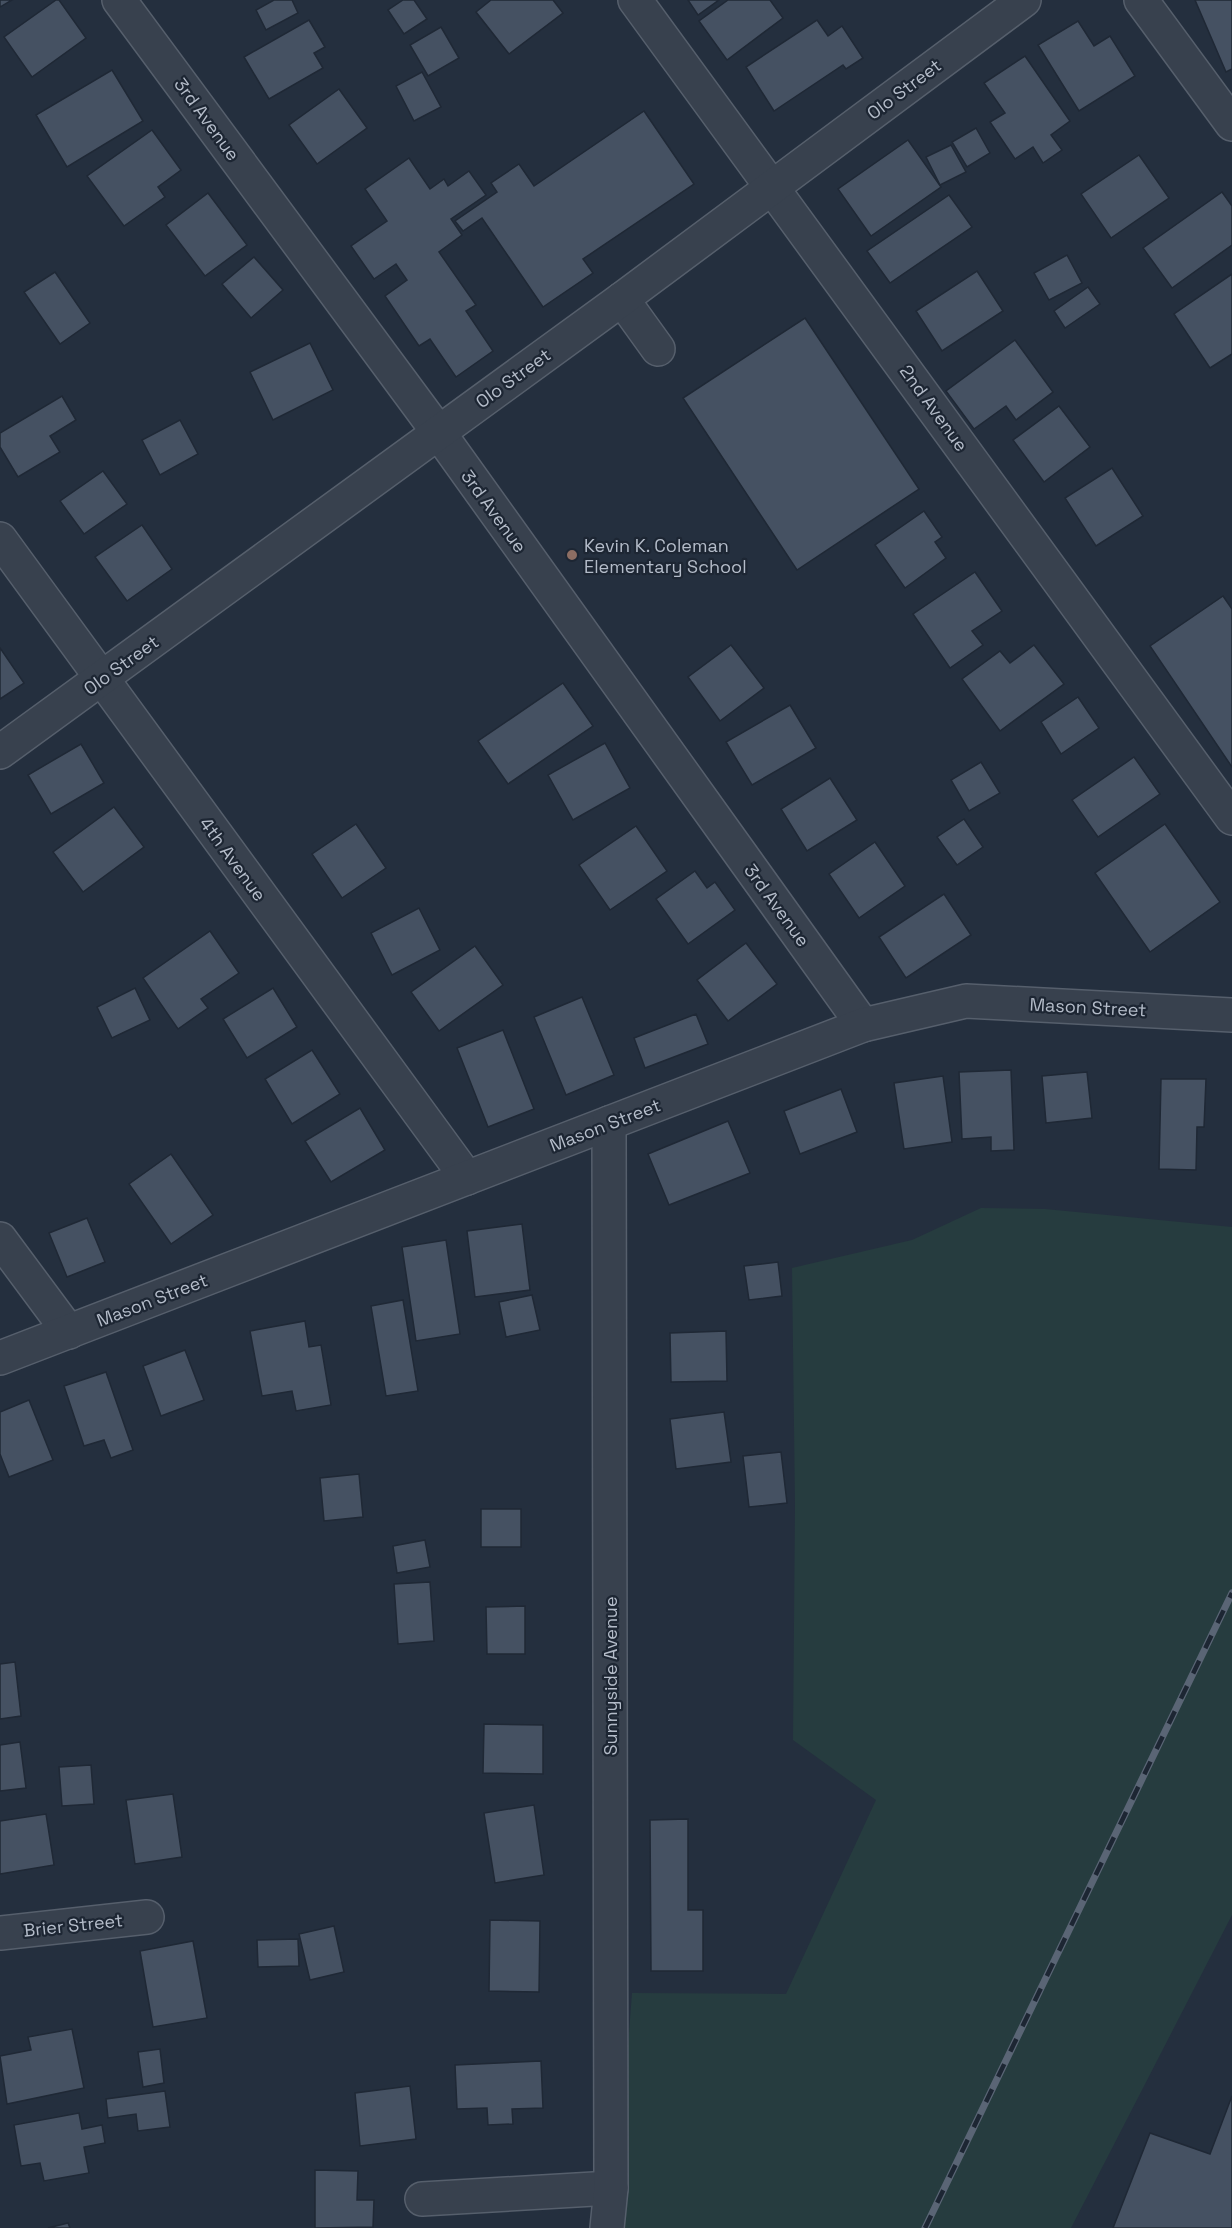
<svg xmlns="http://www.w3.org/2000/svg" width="1232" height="2228" font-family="'Space Grotesk',sans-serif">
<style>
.green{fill:#263c3f}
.building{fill:#455162;stroke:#1f2835;stroke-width:1.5}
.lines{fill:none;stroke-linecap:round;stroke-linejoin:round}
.minor-casing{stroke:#565f6c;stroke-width:36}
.minor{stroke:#38414e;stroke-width:33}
.rail-casing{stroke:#5a6575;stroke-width:7}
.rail{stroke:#1d2633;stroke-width:4.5;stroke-dasharray:14;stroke-linecap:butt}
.education-dot{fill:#8d6e63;stroke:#1d2633;stroke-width:2}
.labels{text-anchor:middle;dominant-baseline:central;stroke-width:4.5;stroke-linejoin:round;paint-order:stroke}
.street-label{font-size:18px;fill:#b4bcc9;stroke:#1d2633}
.poi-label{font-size:18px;fill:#b4bcc9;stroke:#1d2633;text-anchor:start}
</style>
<rect width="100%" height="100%" fill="#242f3e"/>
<!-- green -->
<path class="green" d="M981 1208 1045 1209 1232 1227V1915L1071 2228H614L632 1993 786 1994 876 1800 793 1740 795 1505 792 1268 912 1240Z"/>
<!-- building -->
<g class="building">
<path d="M0 0H12L0 7Z"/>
<path d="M56 0H59L86 38 32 77 4 37Z"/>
<path d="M274 0H292L298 13 266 30 256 10Z"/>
<path d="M403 0H414L427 19 404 34 388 10Z"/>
<path d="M491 0H553L563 13 509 54 476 12Z"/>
<path d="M688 0H719L698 15Z"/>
<path d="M728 0H770L783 18 727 60 699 21Z"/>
<path d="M1195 0H1232V69L1226 72Z"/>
<path d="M309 20 325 47 314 53 323 68 269 99 244 57Z"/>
<path d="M817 20 828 36 842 26 863 58 846 69 843 65 774 111 746 67Z"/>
<path d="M1078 21 1094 46 1110 36 1135 76 1079 111 1038 45Z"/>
<path d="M441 27 459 58 428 76 410 45Z"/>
<path d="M1025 56 1070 121 1051 135 1062 150 1043 163 1033 147 1015 159 990 122 1005 113 984 83Z"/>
<path d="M112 70 143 121 67 167 36 115Z"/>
<path d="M422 72 441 107 414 121 396 86Z"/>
<path d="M339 89 367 128 317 164 289 125Z"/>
<path d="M644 111 694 184 583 259 593 273 543 307 482 218 463 231 455 221 497 192 491 183 519 164 534 186Z"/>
<path d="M976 128 990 153 967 167 952 142Z"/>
<path d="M152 130 181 170 158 187 165 197 124 226 87 176Z"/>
<path d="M908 140 941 187 871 236 838 189Z"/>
<path d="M951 145 966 172 940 185 926 157Z"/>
<path d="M1139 155 1169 198 1111 238 1081 194Z"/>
<path d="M409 158 430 189 444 179 448 186 469 171 486 195 451 219 462 235 439 252 476 305 466 311 493 351 456 377 430 339 419 346 385 296 407 280 396 264 374 279 351 246 387 221 365 189Z"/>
<path d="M1222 192 1232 206V245L1172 288 1143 248Z"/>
<path d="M208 193 247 245 205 276 166 225Z"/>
<path d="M949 195 972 227 890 283 867 251Z"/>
<path d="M1067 255 1082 283 1049 300 1034 273Z"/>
<path d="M254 257 283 290 251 318 222 284Z"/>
<path d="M977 271 1003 311 942 351 916 311Z"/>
<path d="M55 272 90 323 60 344 24 292Z"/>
<path d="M1232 274V354L1210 368 1174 314Z"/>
<path d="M1088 287 1100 304 1065 328 1054 311Z"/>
<path d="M805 318 919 489 797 570 683 398Z"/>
<path d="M1015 340 1053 392 1016 420 1006 406 974 429 946 391Z"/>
<path d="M310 343 333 390 273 420 250 372Z"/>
<path d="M62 396 76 420 50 436 60 452 18 477 0 447V433Z"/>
<path d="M1059 406 1090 447 1044 482 1013 440Z"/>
<path d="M180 420 198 454 160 475 142 440Z"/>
<path d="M1112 468 1143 516 1096 546 1065 498Z"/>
<path d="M103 471 127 504 84 534 60 501Z"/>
<path d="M924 511 942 537 935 542 946 558 905 588 875 545Z"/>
<path d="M142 525 172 569 127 601 95 557Z"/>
<path d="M975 572 1002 611 972 631 983 645 950 668 913 614Z"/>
<path d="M1223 596 1232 609V767L1150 646Z"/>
<path d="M731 645 764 688 720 721 688 677Z"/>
<path d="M1034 645 1064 684 1000 731 962 679 1000 651 1010 663Z"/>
<path d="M0 648 24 683 0 699Z"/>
<path d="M563 683 593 726 508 784 478 741Z"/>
<path d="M1078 697 1099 728 1061 754 1041 722Z"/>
<path d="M790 705 816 748 752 785 726 742Z"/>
<path d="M605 743 630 788 573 820 548 775Z"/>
<path d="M81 744 104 783 51 814 28 775Z"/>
<path d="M1134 757 1160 794 1098 837 1072 800Z"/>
<path d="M981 762 1000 793 969 811 951 780Z"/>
<path d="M830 778 857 820 807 851 781 809Z"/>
<path d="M114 807 144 847 83 892 53 852Z"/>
<path d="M964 819 983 847 957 865 937 837Z"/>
<path d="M356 824 386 868 342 898 312 854Z"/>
<path d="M1165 824 1220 902 1150 952 1095 873Z"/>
<path d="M636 826 667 871 610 910 579 865Z"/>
<path d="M875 842 905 886 859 918 829 874Z"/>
<path d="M695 871 707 888 715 882 735 910 688 944 656 899Z"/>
<path d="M944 894 971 935 906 978 879 937Z"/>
<path d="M419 908 440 950 392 975 371 933Z"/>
<path d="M210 931 239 973 201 999 208 1008 178 1029 143 978Z"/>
<path d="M746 943 777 984 728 1021 697 980Z"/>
<path d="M475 946 503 985 439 1031 411 992Z"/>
<path d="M135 988 150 1020 112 1038 97 1007Z"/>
<path d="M273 988 297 1027 247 1058 223 1019Z"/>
<path d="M582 997 614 1075 566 1095 534 1017Z"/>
<path d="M696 1014 708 1044 645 1068 634 1038Z"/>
<path d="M503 1030 534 1109 488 1127 457 1048Z"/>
<path d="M312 1050 340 1094 292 1124 265 1079Z"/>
<path d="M1011 1070 1014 1150 991 1151V1137L962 1139 959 1072Z"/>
<path d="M1087 1072 1092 1118 1046 1123 1042 1076Z"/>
<path d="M943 1076 952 1142 904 1149 894 1083Z"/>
<path d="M1161 1079H1206L1204 1127H1197L1196 1170 1159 1169Z"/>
<path d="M841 1089 857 1132 800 1154 784 1111Z"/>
<path d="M360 1108 385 1150 331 1182 305 1141Z"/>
<path d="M728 1121 750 1173 669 1205 648 1154Z"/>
<path d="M171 1154 213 1215 171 1244 129 1184Z"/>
<path d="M87 1218 105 1262 67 1277 49 1233Z"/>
<path d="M522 1224 530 1290 475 1297 467 1231Z"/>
<path d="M446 1240 460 1334 416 1341 402 1247Z"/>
<path d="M778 1262 782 1296 749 1300 744 1266Z"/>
<path d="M532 1295 540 1330 506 1337 499 1302Z"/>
<path d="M403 1300 418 1391 386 1396 371 1306Z"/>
<path d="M305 1321 309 1347 321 1345 331 1405 296 1411 292 1391 262 1396 250 1331Z"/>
<path d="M726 1331 727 1381 671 1382 670 1333Z"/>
<path d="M185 1350 204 1400 161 1416 143 1366Z"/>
<path d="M106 1372 133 1450 111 1458 104 1440 84 1446 64 1386Z"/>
<path d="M29 1400 53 1460 9 1477 0 1454V1412Z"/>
<path d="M724 1412 731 1462 676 1469 670 1419Z"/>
<path d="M781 1452 787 1503 749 1507 743 1456Z"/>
<path d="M359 1474 363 1517 324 1521 320 1478Z"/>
<rect x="481" y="1509" width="40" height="38"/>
<path d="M425 1540 430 1567 397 1573 393 1546Z"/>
<path d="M430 1582 434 1641 398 1644 394 1584Z"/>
<path d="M525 1606V1654H487L486 1607Z"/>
<path d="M15 1662 21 1716 0 1719V1664Z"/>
<path d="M484 1724 543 1725V1774L483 1773Z"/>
<path d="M20 1742 26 1788 0 1791V1745Z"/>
<path d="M91 1765 94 1804 62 1806 59 1767Z"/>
<path d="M173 1794 182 1857 135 1864 126 1800Z"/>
<path d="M534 1805 544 1875 495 1883 484 1813Z"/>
<path d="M46 1814 54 1865 0 1874V1821Z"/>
<path d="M688 1819V1910H703V1971H651L650 1820Z"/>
<path d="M490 1920 540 1921 539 1992 489 1991Z"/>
<path d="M334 1926 344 1972 310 1980 299 1934Z"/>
<path d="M298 1939 299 1966 258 1967 257 1940Z"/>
<path d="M193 1941 207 2018 153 2027 140 1951Z"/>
<path d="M72 2029 84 2088 7 2104 0 2056 31 2050 28 2037Z"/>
<path d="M160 2049 164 2083 143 2087 138 2052Z"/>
<path d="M541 2061 543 2108 512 2109 513 2124 488 2125 487 2108 457 2109 455 2065Z"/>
<path d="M410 2086 416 2139 360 2146 355 2093Z"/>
<path d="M165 2091 170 2127 138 2131 136 2114 108 2118 106 2099Z"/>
<path d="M1232 2096V2228H1113L1150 2133 1210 2154Z"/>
<path d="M79 2113 82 2129 102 2125 105 2143 84 2147 89 2173 44 2181 40 2163 21 2166 14 2125Z"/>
<path d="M315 2170 358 2171 357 2200H374L373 2227 315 2228Z"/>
<path d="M68 2223 70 2228H48Z"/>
</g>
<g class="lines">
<defs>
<g id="minor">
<path d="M119 0 439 433 863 1025"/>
<path d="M635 0 1232 818"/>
<path d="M1141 0 1232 124"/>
<path d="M622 299 658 349"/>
<path d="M0 539 467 1178"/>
<path d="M0 752 622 299 1024 0"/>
<path d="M0 1239 69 1332"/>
<path d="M0 1358 863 1025 966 1001 1232 1015"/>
<path d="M0 1933 147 1917"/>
<path d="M422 2199 611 2188"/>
<path d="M607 2228 611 2188 609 1123"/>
</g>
</defs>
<!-- minor casing -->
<use href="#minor" class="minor-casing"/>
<!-- minor -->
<use href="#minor" class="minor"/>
<defs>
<path id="rail" d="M925 2228 1232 1593"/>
</defs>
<!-- rail casing -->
<use href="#rail" class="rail-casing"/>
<!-- rail -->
<use href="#rail" class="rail"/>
</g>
<!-- markers -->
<circle class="education-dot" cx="572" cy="555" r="6"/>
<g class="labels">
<!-- street labels -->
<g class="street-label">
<text transform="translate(904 89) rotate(-37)">Olo Street</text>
<text transform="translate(207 119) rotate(54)">3rd Avenue</text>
<text transform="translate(513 378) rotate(-36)">Olo Street</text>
<text transform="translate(934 408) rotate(54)">2nd Avenue</text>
<text transform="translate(494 511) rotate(54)">3rd Avenue</text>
<text transform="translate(121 665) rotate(-36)">Olo Street</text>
<text transform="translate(233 859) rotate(54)">4th Avenue</text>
<text transform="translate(777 905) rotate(54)">3rd Avenue</text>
<text transform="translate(1088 1007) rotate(3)">Mason Street</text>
<text transform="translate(605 1125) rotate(-21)">Mason Street</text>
<text transform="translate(152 1300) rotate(-21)">Mason Street</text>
<text transform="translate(610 1676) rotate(-90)">Sunnyside Avenue</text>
<text transform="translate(73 1925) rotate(-6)">Brier Street</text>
</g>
<!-- poi labels -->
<g class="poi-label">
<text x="584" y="545">Kevin K. Coleman<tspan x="584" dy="21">Elementary School</tspan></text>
</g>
</g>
</svg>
